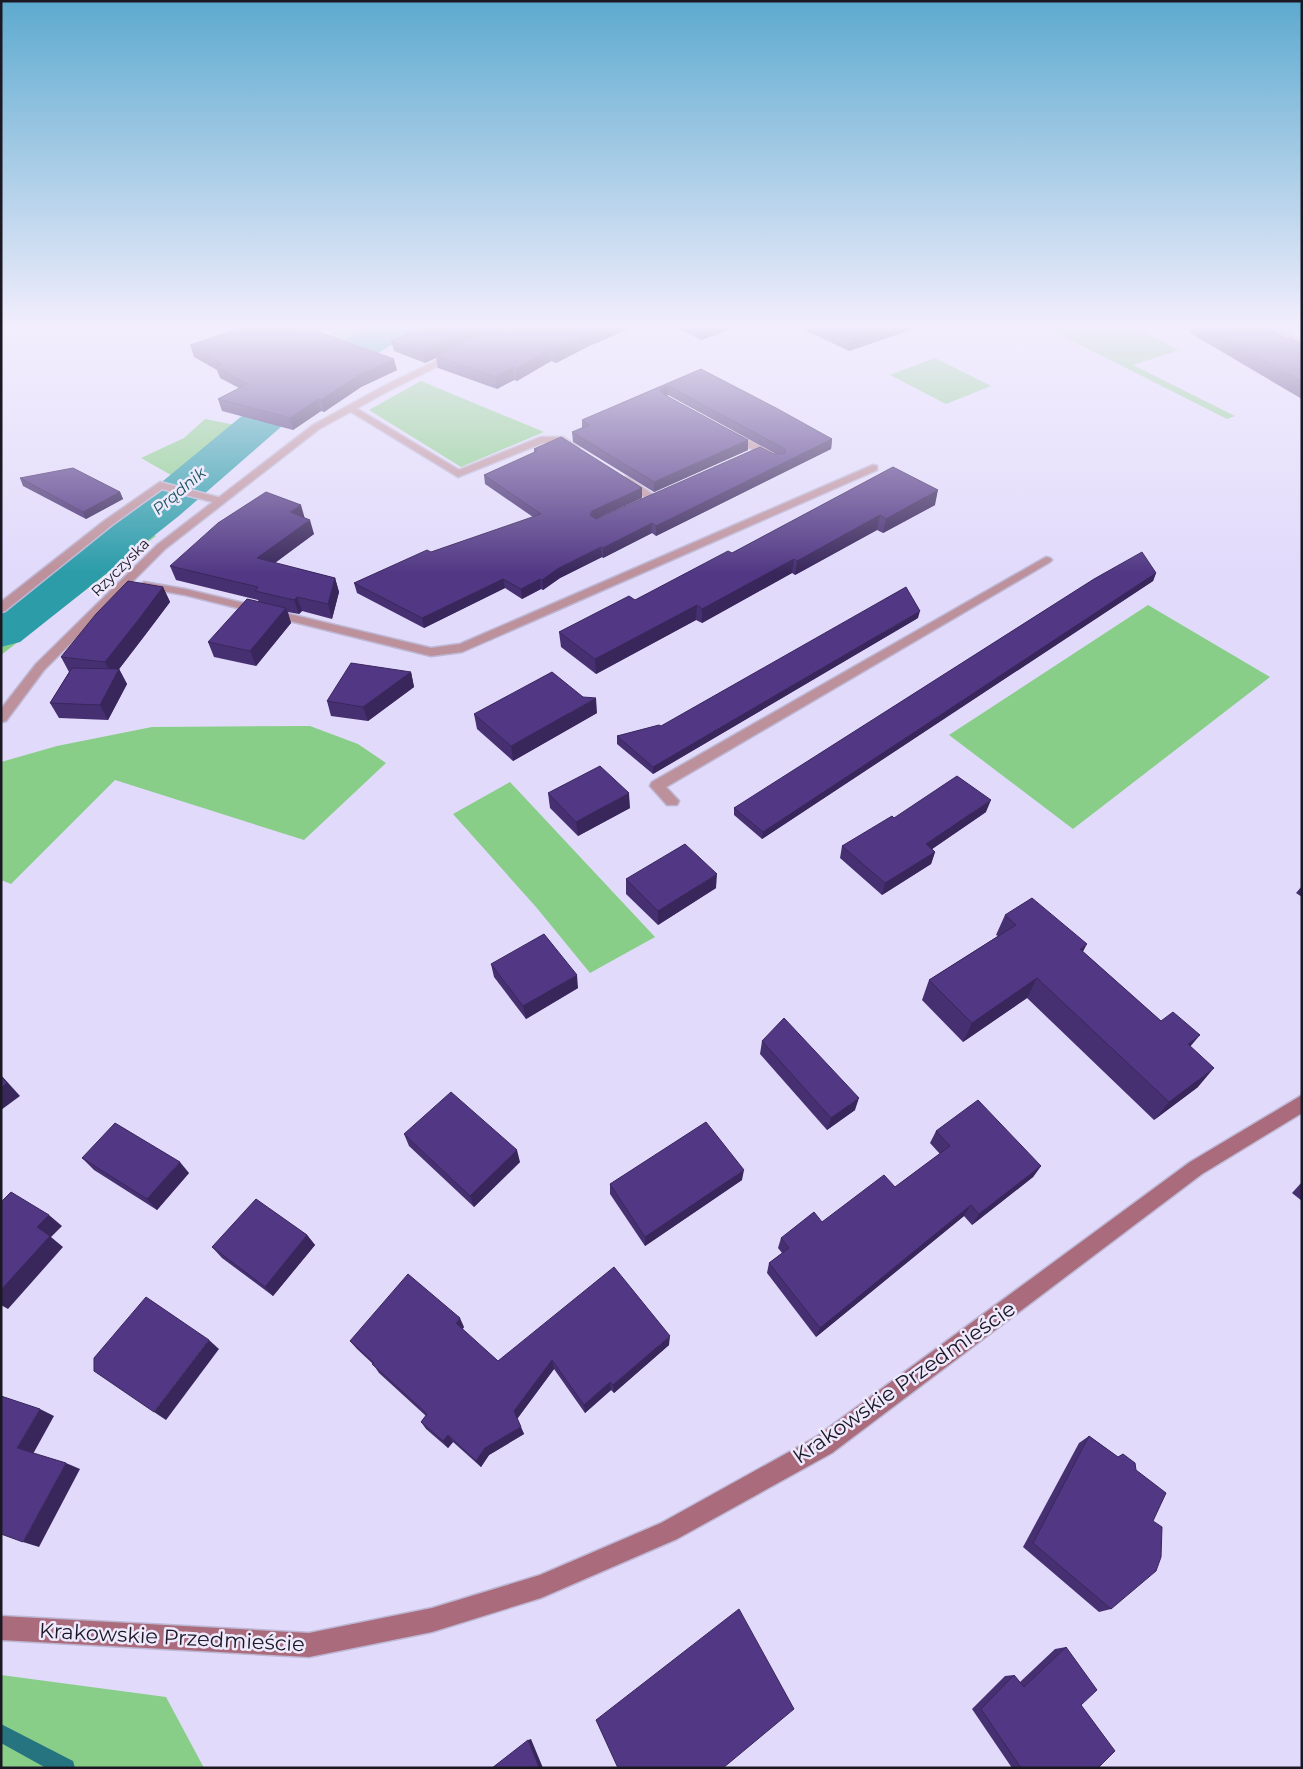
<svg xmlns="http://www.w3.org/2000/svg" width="1303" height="1769" font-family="Montserrat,sans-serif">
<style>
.green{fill:#88ce89}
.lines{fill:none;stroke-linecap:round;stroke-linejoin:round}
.stream{fill:#277481;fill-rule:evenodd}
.river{fill:#2c9ca9;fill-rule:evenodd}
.lane-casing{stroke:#bdb7d4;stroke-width:3}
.street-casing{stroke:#bdb7d4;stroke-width:3}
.secondary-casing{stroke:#bdb7d4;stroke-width:3}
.lane{fill:#bd919c;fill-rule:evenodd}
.street{fill:#bd919c;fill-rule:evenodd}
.secondary{fill:#aa6b7c;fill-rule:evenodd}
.wall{fill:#473072}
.shaded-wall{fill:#39275c}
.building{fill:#523884;stroke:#39275c}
.labels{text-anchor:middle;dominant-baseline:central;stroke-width:5;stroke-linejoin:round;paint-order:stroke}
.far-street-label{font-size:15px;fill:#1b1824;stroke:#eee9fd}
.far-water-label{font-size:16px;font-style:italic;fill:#19565d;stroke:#eee9fd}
.near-street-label{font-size:21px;fill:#1b1824;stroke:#eee9fd}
</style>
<rect width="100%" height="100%" fill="#e1dafb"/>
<!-- green -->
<g class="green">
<path d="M347 325H420L398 332 353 355 322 340Z"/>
<path d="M1043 326 1131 325 1179 350 1133 365 1235 416 1227 419Z"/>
<path d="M935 358 991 386 946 404 890 375Z"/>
<path d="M421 381 544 432 461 467 369 410Z"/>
<path d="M295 390 308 397 267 431 274 432 204 489 178 479 141 458 184 438 205 419 245 427Z"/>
<path d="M164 490 194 499 143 529 156 536 1 655V621Z"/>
<path d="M1148 605 1270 677 1073 829 949 735Z"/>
<path d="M310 726 358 744 386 763 304 840 115 780 11 884 1 880V762L57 746 152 727Z"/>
<path d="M510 782 655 937 590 973 536 907 453 814Z"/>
<path d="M1 1675 166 1697 204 1768H1Z"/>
</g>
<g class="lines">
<!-- stream -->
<path class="stream" d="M1 1724 73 1761 75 1768H46L1 1743Z"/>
<!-- river -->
<path class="river" d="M374 325H428L422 333 388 347 329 385 180 515 20 642 1 647V604L146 495 301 367 360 331Z"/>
<defs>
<g id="lane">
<path d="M1264 325H1275L1302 340V347Z"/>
<path d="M351 405 459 470 541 437H563L579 448 574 451 558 442 543 443 458 477 348 410V406Z"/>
<path d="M730 431 778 455 779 457 774 460 770 459 727 436 725 434Z"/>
<path d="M873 465 877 466V470L462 652 431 656 185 595 144 588 138 585 144 582 185 589 431 648 460 644Z"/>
<path d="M625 477 629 478 658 498 657 500H649L621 482 620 480Z"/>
<path d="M160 482 225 499 226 501 221 504 162 489 112 525 5 611 1 612V602L104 521Z"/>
<path d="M1046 557 1050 558 1052 560 1050 562 666 787 679 801 677 805H667L650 786 652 782Z"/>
</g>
<path id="street" d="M454 352 457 353V357L390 390 319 429 165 549 44 670 6 721 1 722V709L36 664 157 545 313 425 384 386Z"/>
<path id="secondary" d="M1302 1095V1113L1202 1174 832 1453 677 1539 541 1598 432 1632 309 1657 1 1640V1616L309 1633 432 1608 540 1575 661 1523 816 1437 1190 1162Z"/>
</defs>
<!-- lane casing -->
<use href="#lane" class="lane-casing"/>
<!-- street casing -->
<use href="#street" class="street-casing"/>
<!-- secondary casing -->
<use href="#secondary" class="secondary-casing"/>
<!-- lane -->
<use href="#lane" class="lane"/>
<!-- street -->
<use href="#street" class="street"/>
<!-- secondary -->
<use href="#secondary" class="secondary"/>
</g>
<!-- wall -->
<g class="wall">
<path d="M426 326H636L589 346 556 363 551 361 517 381 514 380 497 389 438 368 436 358 425 363 394 351 391 341Z"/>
<path d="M674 326H739L701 340Z"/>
<path d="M796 326H921L849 351Z"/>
<path d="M1193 326H1264L1288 339 1302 344V399L1190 333Z"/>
<path d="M298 329 397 370 361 387 324 412 321 411 293 430 222 411 218 399 239 388 220 378 217 370 194 357 190 345Z"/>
<path d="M701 369 832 439 831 449 656 536 652 533 603 558 602 557 560 578 543 590 541 589 522 599 505 588 424 628 357 593 354 583 431 552 533 517 485 484 484 475 534 453V449L642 488V498L596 519 776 454 668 395 667 396 748 440V450L654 492 573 442 572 432 582 428V420Z"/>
<path d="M893 467 935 505 883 533 877 530 795 575 792 573 702 623 696 620 596 674 561 647 559 632 635 600 732 553Z"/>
<path d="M20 478 120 492 123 499 86 519 23 486Z"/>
<path d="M305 518 314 534 275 563 335 578 339 592 332 619 302 611 299 614 288 612 291 623 256 666 214 657 208 642 259 602 258 600 176 580 170 566Z"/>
<path d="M1156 573 1153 581 762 839 734 815V808Z"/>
<path d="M163 587 170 602 119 669 127 684 108 720 59 718 50 703 69 672 61 657Z"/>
<path d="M918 618 653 774 617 744V736L661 726Z"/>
<path d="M411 672 414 687 368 721 331 716 327 701Z"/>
<path d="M597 713 513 761 477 729 474 714Z"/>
<path d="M548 793 630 808 578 836 550 808Z"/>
<path d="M986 812 932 849 935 852 931 864 882 895 840 858 842 846 894 818Z"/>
<path d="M626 879 716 888 658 925 626 894Z"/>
<path d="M1302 886V897L1296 893Z"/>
<path d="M1005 915 1083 952 1190 1047 1198 1087 1154 1120 1027 998 963 1042 922 1000 929 980 998 936 996 935Z"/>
<path d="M491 964 578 988 526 1019 494 977Z"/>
<path d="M762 1041 855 1110 827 1130 760 1054Z"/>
<path d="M936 1131 1041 1166 1033 1177 972 1225 964 1216 816 1337 767 1273 769 1263 782 1253 778 1248 781 1238 822 1222 895 1187 940 1154 930 1143Z"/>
<path d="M404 1134 520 1162 474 1207 409 1146Z"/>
<path d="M82 1158 189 1173 157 1210 94 1170Z"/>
<path d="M742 1180 645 1246 610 1194V1184Z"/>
<path d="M1302 1182V1201L1292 1193Z"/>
<path d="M307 1235 315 1245 273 1296 222 1258 212 1247Z"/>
<path d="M464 1327 462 1330 498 1361 669 1345 614 1393 611 1390 585 1413 554 1369 517 1419 524 1434 489 1455 481 1467 453 1442 448 1448 426 1429 421 1422 426 1416 379 1373 373 1364 357 1349 350 1341Z"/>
<path d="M1089 1436 1118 1457 1111 1609 1099 1612 1023 1547 1079 1443Z"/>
<path d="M1066 1647 1098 1768H1012L972 1709 1005 1676 1014 1675 1020 1682 1055 1649Z"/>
</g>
<!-- shaded-wall -->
<g class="shaded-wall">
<path d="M478 326H500L436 356V358L425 363 424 352Z"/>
<path d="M608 326H636L589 346 556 363 555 351 589 334Z"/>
<path d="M708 326H739L701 340V328Z"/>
<path d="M889 326H921L849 351 850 339Z"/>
<path d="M550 349 551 361 517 381 516 369Z"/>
<path d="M394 359 397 370 361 387 324 412 321 400 359 375Z"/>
<path d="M512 367 514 380 497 389 496 377Z"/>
<path d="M668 386V395L660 400V390Z"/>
<path d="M318 399 321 411 293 430 290 418Z"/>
<path d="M832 439 831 449 656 536V526Z"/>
<path d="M748 440V450L654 492V482Z"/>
<path d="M642 488V498L592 520 590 515 592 511Z"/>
<path d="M938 490 935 505 883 533 886 519Z"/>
<path d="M120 492 123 499 86 519 83 512Z"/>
<path d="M301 505 305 519 290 512Z"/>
<path d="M880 515 877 530 795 575 797 561Z"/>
<path d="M310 520 314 534 262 572 257 558Z"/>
<path d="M652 523V533L603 558V548Z"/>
<path d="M601 547 602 557 560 578 543 590 542 580 559 568Z"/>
<path d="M794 559 792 573 702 623V609Z"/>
<path d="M1156 573 1153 581 762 839 763 832Z"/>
<path d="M335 578 339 592 332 619 328 604Z"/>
<path d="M503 579 505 588 424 628 422 618Z"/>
<path d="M540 579 541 589 522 599 521 589Z"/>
<path d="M163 587 170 602 146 634 113 677 105 662Z"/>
<path d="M297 597 302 611 299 614 294 600Z"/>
<path d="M697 605 696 620 596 674 595 659Z"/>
<path d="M286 608 291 623 256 666 250 651Z"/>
<path d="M920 611 918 618 653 774V767Z"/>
<path d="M119 669 127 684 108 720 100 705Z"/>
<path d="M411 672 414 687 368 721 363 707Z"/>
<path d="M596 698 597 713 513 761 511 746Z"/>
<path d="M629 793 630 808 578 836 576 822Z"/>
<path d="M991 800 986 812 922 856 926 844Z"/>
<path d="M935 852 931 864 882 895 885 883Z"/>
<path d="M717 874 716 888 658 925V911Z"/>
<path d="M1087 944 1076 965 1080 949Z"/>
<path d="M577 975 578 988 526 1019 523 1006Z"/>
<path d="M1037 978 1027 998 963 1042 972 1023Z"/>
<path d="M1200 1035 1184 1054 1188 1044Z"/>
<path d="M1214 1068 1198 1087 1154 1120 1169 1102Z"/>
<path d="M1 1075 20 1096 1 1110Z"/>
<path d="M859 1098 855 1110 827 1130 831 1118Z"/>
<path d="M517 1150 520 1162 474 1207 470 1196Z"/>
<path d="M180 1162 189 1173 157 1210 147 1199Z"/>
<path d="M1041 1166 1033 1177 972 1225 979 1214Z"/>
<path d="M744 1170 742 1180 645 1246V1237Z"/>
<path d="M971 1205 964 1216 816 1337 820 1328Z"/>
<path d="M49 1215 62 1226 51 1237 63 1247 8 1309 1 1305V1290L37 1227Z"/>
<path d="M307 1235 315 1245 273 1296 265 1287Z"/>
<path d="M460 1318 464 1327 460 1332 456 1323Z"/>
<path d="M670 1336 669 1345 614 1393 613 1385Z"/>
<path d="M209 1340 219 1349 166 1420 154 1412Z"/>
<path d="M552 1360 554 1369 517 1419 514 1411Z"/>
<path d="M610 1382 611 1390 585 1413 584 1405Z"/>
<path d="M40 1409 54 1416 33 1454 17 1448Z"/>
<path d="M521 1427 524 1434 489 1455 481 1467 476 1461 485 1448Z"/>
<path d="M448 1435 453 1442 448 1448 443 1441Z"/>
<path d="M66 1463 80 1469 39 1547 23 1542Z"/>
<path d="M531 1739 543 1768H539L528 1740Z"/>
</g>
<!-- building -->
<g class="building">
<path d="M247 326H293L298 329 305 327 394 359 359 375 321 400 318 399 290 418 218 399 247 384 216 366 222 364 190 345Z"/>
<path d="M426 326H478L424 352 391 341Z"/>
<path d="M496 326H608L589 334 555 351 550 349 516 369 512 367 496 377 436 356Z"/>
<path d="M697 326H708L701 328Z"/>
<path d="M822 326H889L850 339Z"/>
<path d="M1203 326H1264L1288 339 1291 338 1302 344V382Z"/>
<path d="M701 369 778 409 832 439 656 526 652 523 603 548 601 547 559 568 542 580 540 579 521 589 503 579 422 618 354 583 427 550 431 552 541 514 484 475 537 451 534 449 561 437 642 488 592 511 590 515 596 519 760 447 774 454 785 453V449L668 386 660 390 663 394 748 440 654 482 572 432 589 425 582 420Z"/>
<path d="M893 467 938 490 886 519 880 515 797 561 794 559 702 609 697 605 595 659 559 632 629 596 635 600 728 551 732 553Z"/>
<path d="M73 468 120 492 83 512 20 478Z"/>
<path d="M266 492 301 505 290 512 310 520 257 558 335 578 328 604 297 597 294 600 255 591 258 587 170 566 218 523Z"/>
<path d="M1142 552 1156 573 763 832 734 808 1094 579Z"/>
<path d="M128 581 163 587 139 619 105 662 61 657 96 614Z"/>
<path d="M906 587 920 611 653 767 617 736 659 725 661 726Z"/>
<path d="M247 599 286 608 250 651 208 642Z"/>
<path d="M351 663 411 672 363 707 327 701Z"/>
<path d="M72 668 119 669 100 705 50 703Z"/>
<path d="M552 672 583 697 596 698 511 746 474 714Z"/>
<path d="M600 766 629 793 576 822 548 793Z"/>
<path d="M957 776 991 800 926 844 935 852 885 883 842 846 892 816 894 818Z"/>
<path d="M685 844 717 874 658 911 626 879Z"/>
<path d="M1032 898 1087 944 1080 949 1161 1021 1173 1012 1200 1035 1188 1044 1214 1068 1169 1102 1037 978 972 1023 929 980 1016 925 1005 915Z"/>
<path d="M544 934 577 975 523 1006 491 964Z"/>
<path d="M784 1018 859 1098 831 1118 762 1041Z"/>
<path d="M1 1076 7 1083 1 1088Z"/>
<path d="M451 1092 517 1150 470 1196 404 1134Z"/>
<path d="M978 1100 1041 1166 979 1214 971 1205 820 1328 769 1263 789 1248 781 1238 814 1212 822 1222 884 1175 895 1187 950 1146 936 1131Z"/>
<path d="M706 1122 744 1170 645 1237 610 1184Z"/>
<path d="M115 1123 180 1162 147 1199 82 1158Z"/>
<path d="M11 1192 49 1215 37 1227 50 1236 1 1290V1202Z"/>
<path d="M256 1199 307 1235 265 1287 212 1247Z"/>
<path d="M614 1267 670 1336 613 1385 610 1382 584 1405 552 1360 514 1411 521 1427 485 1448 476 1461 448 1435 443 1441 421 1422 427 1414 372 1364 374 1363 350 1341 408 1274 460 1318 456 1323 498 1361Z"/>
<path d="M146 1297 209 1340 154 1412 94 1371V1358Z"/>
<path d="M1 1396 40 1409 17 1448 66 1463 23 1542 1 1534Z"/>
<path d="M1089 1436 1118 1457 1123 1454 1135 1463 1136 1470 1166 1493 1153 1521 1162 1527 1161 1557 1156 1571 1111 1609 1033 1543Z"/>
<path d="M739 1609 794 1709 723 1768H618L596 1720Z"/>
<path d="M1066 1647 1097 1690 1081 1705 1115 1751 1098 1768H1021L981 1709 1014 1675 1024 1687Z"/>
<path d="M528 1740 539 1768H492Z"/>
</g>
<!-- sky -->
<linearGradient id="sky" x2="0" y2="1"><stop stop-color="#5daacf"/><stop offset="0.57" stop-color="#f2eefd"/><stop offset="1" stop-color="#f2eefd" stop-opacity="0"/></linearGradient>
<rect width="1303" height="573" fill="url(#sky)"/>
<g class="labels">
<!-- far-street labels -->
<g class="far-street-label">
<text transform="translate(120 567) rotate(-45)">Rzyczyska</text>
</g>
<!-- far-water labels -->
<g class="far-water-label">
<text transform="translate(179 491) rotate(-40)">Prądnik</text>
</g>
<!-- near-street labels -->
<g class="near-street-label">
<text transform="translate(904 1382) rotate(-35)">Krakowskie Przedmieście</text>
<text transform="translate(172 1637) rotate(3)">Krakowskie Przedmieście</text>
</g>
</g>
<!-- border -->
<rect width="1303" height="1769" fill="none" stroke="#1b1824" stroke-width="5"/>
</svg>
